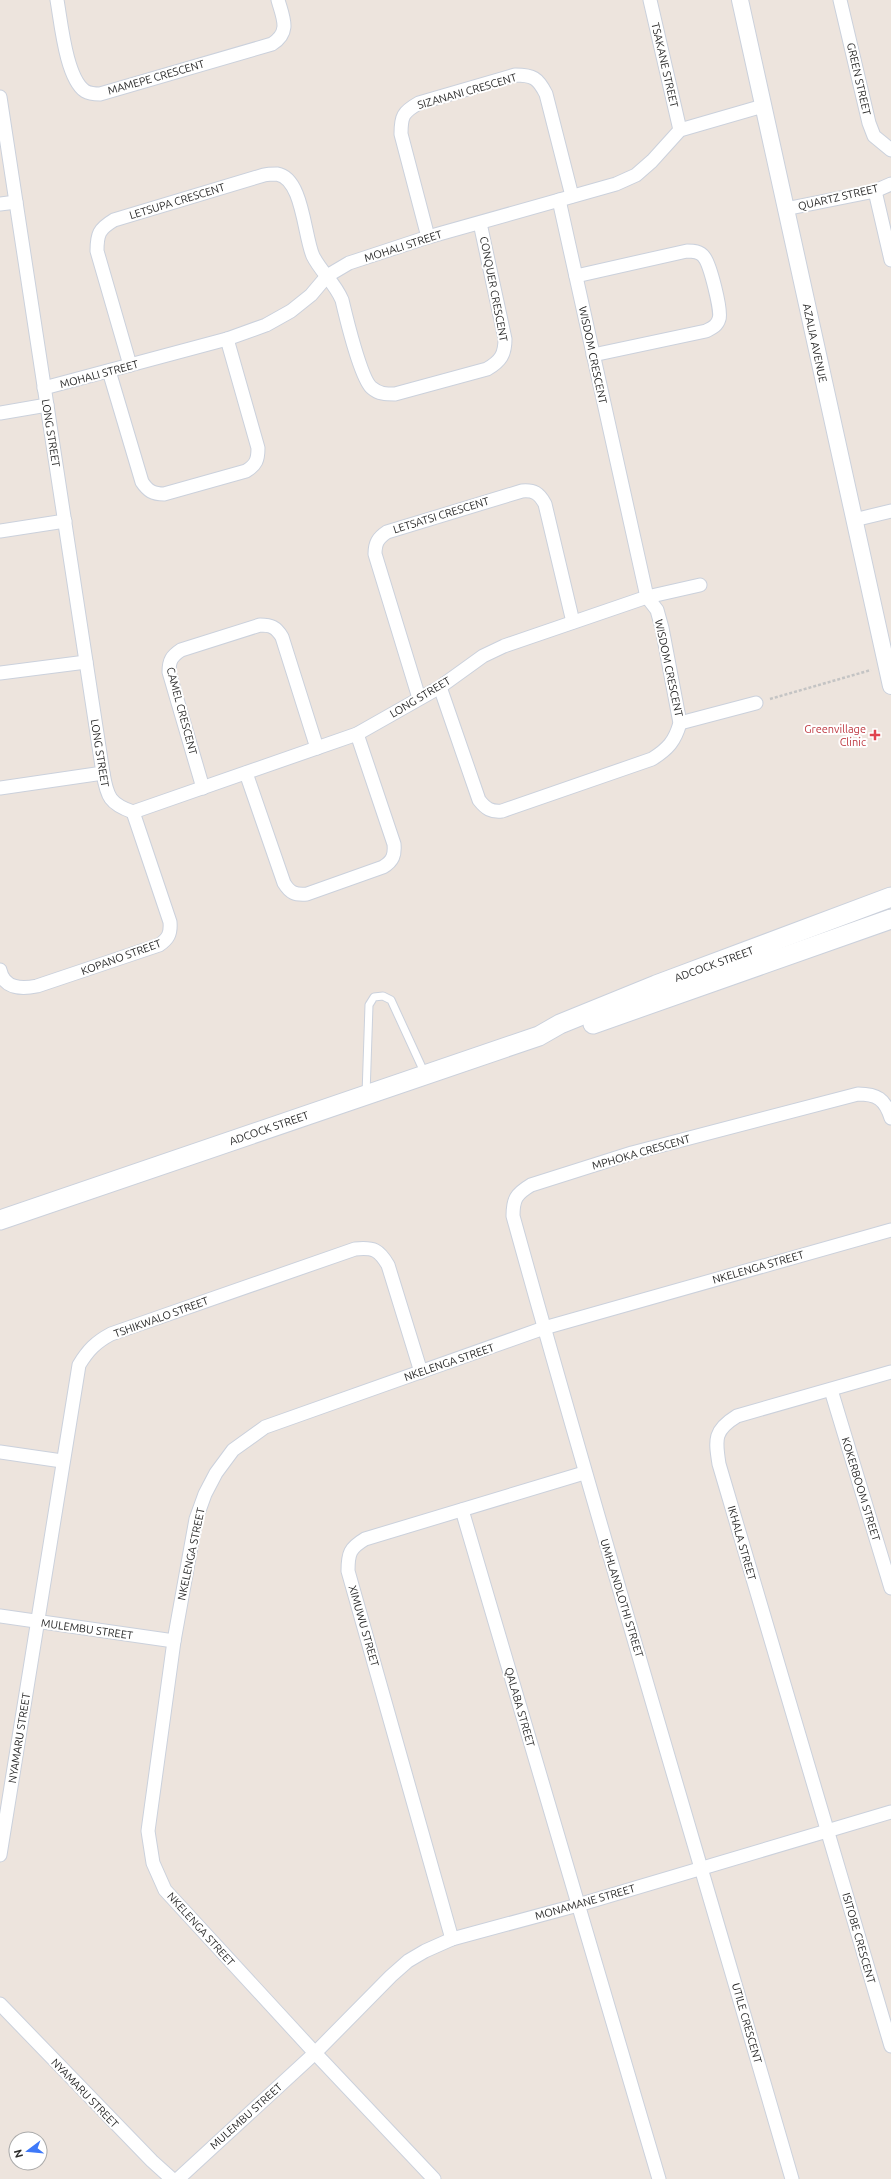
<svg xmlns="http://www.w3.org/2000/svg" width="891" height="2179" font-family="Ubuntu,sans-serif">
<style>
.lines{fill:none;stroke-linecap:round;stroke-linejoin:round}
.service-casing{stroke:#cbd1dc;stroke-width:9}
.minor-casing{stroke:#cbd1dc;stroke-width:15}
.tertiary-casing{stroke:#cbd1dc;stroke-width:18}
.secondary-casing{stroke:#cbd1dc;stroke-width:21}
.path{stroke:#c4c4c4;stroke-width:2.5;stroke-dasharray:3 2;stroke-linecap:butt}
.service{stroke:#fff;stroke-width:7}
.minor{stroke:#fff;stroke-width:13}
.tertiary{stroke:#fff;stroke-width:16}
.secondary{stroke:#fff;stroke-width:19}
.health-dot{fill:#e0444e;stroke:#fff;stroke-width:1.5}
.labels{text-anchor:middle;dominant-baseline:central;stroke-width:4;stroke-linejoin:round;paint-order:stroke}
.street-label{font-size:11px;fill:#2b2b2b;stroke:#fff}
.health-label{font-size:11px;fill:#be3a42;stroke:#fff;text-anchor:end}
</style>
<rect width="100%" height="100%" fill="#ede4dd"/>
<g class="lines">
<defs>
<path id="service" d="M366 1095 369 1005 374 997 383 996 391 1000 425 1074"/>
<g id="minor">
<path d="M57 0C61 22 66 78 85 91 90 94 95 94 100 94L272 44C291 32 283 18 278 0"/>
<path d="M650 0 680 130"/>
<path d="M840 0 869 123 874 136 891 150"/>
<path d="M0 97 103 773C107 797 110 804 133 812L357 734 440 687 483 656 504 646 647 597 700 585"/>
<path d="M875 191 891 260"/>
<path d="M0 204 16 202"/>
<path d="M785 209 875 191 891 184"/>
<path d="M428 237 401 134C401 116 403 112 419 103L515 75C533 75 538 78 546 94L572 196"/>
<path d="M576 276 687 251C693 251 700 251 704 257 710 264 722 311 719 319 717 326 712 328 706 331L593 355"/>
<path d="M130 365 97 251C97 234 99 229 114 220L264 175C268 174 273 174 277 174 303 178 304 236 313 256 321 272 335 283 342 300 346 317 361 380 372 388 379 394 386 394 395 394L487 369C501 361 505 354 505 339L480 223"/>
<path d="M109 371 142 482C148 491 153 494 164 494L246 471C256 465 258 460 258 448L227 339"/>
<path d="M44 388 227 339 266 325 291 311 311 295 327 276 349 263 428 237 616 184 636 175 652 161 680 130 763 106"/>
<path d="M0 413 47 405"/>
<path d="M854 520 891 511"/>
<path d="M0 531 65 521"/>
<path d="M0 673 86 662"/>
<path d="M440 687 479 800C486 809 491 812 502 811L652 759C668 749 675 741 680 723L662 628 657 610 647 597 559 200"/>
<path d="M419 698 375 554C375 543 378 538 387 532L522 491C534 490 539 493 545 504L573 622"/>
<path d="M680 723 756 703"/>
<path d="M246 773 284 883C290 893 295 895 307 894L383 867C393 861 395 855 394 844L357 734"/>
<path d="M0 788 103 773"/>
<path d="M203 788 169 672C169 660 172 656 181 650L260 625C271 625 276 627 282 637L317 748"/>
<path d="M0 970C4 989 22 989 37 986L159 945C168 939 171 934 170 922L133 812"/>
<path d="M891 1372 737 1416C714 1430 715 1439 719 1464L891 2046"/>
<path d="M831 1390 891 1588"/>
<path d="M0 1452 62 1461"/>
<path d="M462 1510 659 2179"/>
<path d="M0 1616 174 1641"/>
<path d="M0 1855 79 1365C88 1350 96 1342 111 1334L355 1249C374 1247 379 1250 388 1265L421 1372"/>
<path d="M452 1939 348 1571C348 1553 350 1548 365 1539L584 1473"/>
<path d="M0 2004 152 2161 172 2179"/>
<path d="M178 2179 315 2053 391 1976 408 1961 425 1951 452 1939 578 1905 891 1812"/>
<path d="M434 2179 315 2053 165 1890 153 1863 148 1831 174 1641 196 1519 205 1494 216 1473 233 1450 265 1427 544 1328 891 1230"/>
<path d="M792 2179C699 1858 602 1538 513 1216 513 1199 516 1194 531 1185L632 1153 858 1094C877 1094 885 1099 891 1118"/>
</g>
<path id="tertiary" d="M740 0 891 686"/>
<g id="secondary">
<path d="M593 1024 891 919"/>
<path d="M0 1220 539 1036 560 1024 656 985 891 897"/>
</g>
</defs>
<!-- service casing -->
<use href="#service" class="service-casing"/>
<!-- minor casing -->
<use href="#minor" class="minor-casing"/>
<!-- tertiary casing -->
<use href="#tertiary" class="tertiary-casing"/>
<!-- secondary casing -->
<use href="#secondary" class="secondary-casing"/>
<!-- path -->
<path class="path" d="M770 699 871 670"/>
<!-- service -->
<use href="#service" class="service"/>
<!-- minor -->
<use href="#minor" class="minor"/>
<!-- tertiary -->
<use href="#tertiary" class="tertiary"/>
<!-- secondary -->
<use href="#secondary" class="secondary"/>
</g>
<!-- markers -->
<path class="health-dot" d="M873 729h4v4h4v4h-4v4h-4v-4h-4v-4h4z"/>
<g class="labels">
<!-- street labels -->
<g class="street-label">
<text transform="translate(665 65) rotate(77)">TSAKANE STREET</text>
<text transform="translate(156 77) rotate(-16)">MAMEPE CRESCENT</text>
<text transform="translate(859 79) rotate(77)">GREEN STREET</text>
<text transform="translate(467 91) rotate(-16)">SIZANANI CRESCENT</text>
<text transform="translate(838 197) rotate(-13)">QUARTZ STREET</text>
<text transform="translate(177 201) rotate(-17)">LETSUPA CRESCENT</text>
<text transform="translate(403 246) rotate(-18)">MOHALI STREET</text>
<text transform="translate(494 289) rotate(79)">CONQUER CRESCENT</text>
<text transform="translate(815 343) rotate(78)">AZALIA AVENUE</text>
<text transform="translate(593 355) rotate(78)">WISDOM CRESCENT</text>
<text transform="translate(99 374) rotate(-15)">MOHALI STREET</text>
<text transform="translate(51 433) rotate(81)">LONG STREET</text>
<text transform="translate(441 515) rotate(-17)">LETSATSI CRESCENT</text>
<text transform="translate(669 668) rotate(78)">WISDOM CRESCENT</text>
<text transform="translate(420 697) rotate(-31)">LONG STREET</text>
<text transform="translate(182 711) rotate(75)">CAMEL CRESCENT</text>
<text transform="translate(100 753) rotate(81)">LONG STREET</text>
<text transform="translate(121 957) rotate(-20)">KOPANO STREET</text>
<text transform="translate(714 964) rotate(-20)">ADCOCK STREET</text>
<text transform="translate(269 1128) rotate(-19)">ADCOCK STREET</text>
<text transform="translate(641 1152) rotate(-16)">MPHOKA CRESCENT</text>
<text transform="translate(758 1267) rotate(-16)">NKELENGA STREET</text>
<text transform="translate(161 1317) rotate(-20)">TSHIKWALO STREET</text>
<text transform="translate(449 1362) rotate(-19)">NKELENGA STREET</text>
<text transform="translate(861 1489) rotate(73)">KOKERBOOM STREET</text>
<text transform="translate(742 1543) rotate(74)">IKHALA STREET</text>
<text transform="translate(191 1554) rotate(-78)">NKELENGA STREET</text>
<text transform="translate(622 1598) rotate(73)">UMHLANDLOTHI STREET</text>
<text transform="translate(364 1626) rotate(74)">XIMUWU STREET</text>
<text transform="translate(87 1629) rotate(8)">MULEMBU STREET</text>
<text transform="translate(520 1707) rotate(74)">QALABA STREET</text>
<text transform="translate(19 1738) rotate(-81)">NYAMARU STREET</text>
<text transform="translate(585 1902) rotate(-16)">MONAMANE STREET</text>
<text transform="translate(201 1929) rotate(48)">NKELENGA STREET</text>
<text transform="translate(859 1938) rotate(74)">ISITOBE CRESCENT</text>
<text transform="translate(747 2023) rotate(74)">UTILE CRESCENT</text>
<text transform="translate(85 2093) rotate(46)">NYAMARU STREET</text>
<text transform="translate(246 2116) rotate(-42)">MULEMBU STREET</text>
</g>
<!-- health labels -->
<g class="health-label">
<text x="866" y="729">Greenvillage<tspan x="866" dy="13">Clinic</tspan></text>
</g>
</g>
<!-- north arrow -->
<g transform="translate(28 2151) rotate(254)"><circle r="19" fill="#ffffff" stroke="#aaaaaa"/>
<path d="M0-3L7 15L0 10L-7 15Z" fill="#3e79f9"/>
<text y="-6" font-size="11" font-weight="bold" text-anchor="middle" fill="#2b2b2b">N</text>
</g>
</svg>
